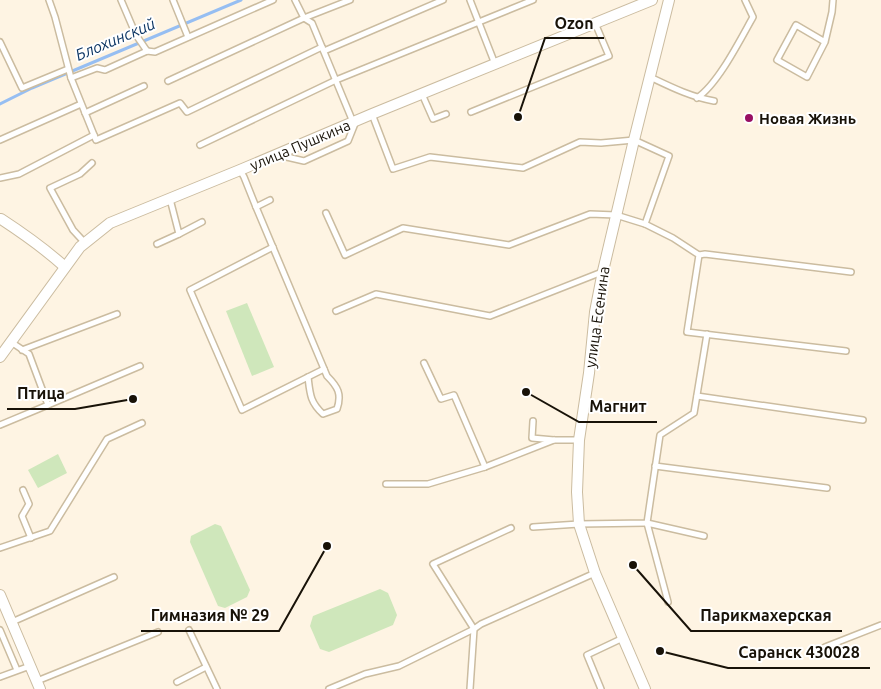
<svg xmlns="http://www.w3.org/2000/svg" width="881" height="689" font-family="Ubuntu,sans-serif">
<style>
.green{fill:#cfe7bb}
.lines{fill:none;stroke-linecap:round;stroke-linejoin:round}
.stream{stroke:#96bef2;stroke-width:3}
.lane-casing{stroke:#cbbca0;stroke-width:8}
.street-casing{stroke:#cbbca0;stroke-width:12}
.lane{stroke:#fff;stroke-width:5}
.street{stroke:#fff;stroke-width:10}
.poi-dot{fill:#980f63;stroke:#fff;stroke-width:2}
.labels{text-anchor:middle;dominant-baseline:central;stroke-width:4;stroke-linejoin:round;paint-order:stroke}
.poi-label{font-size:15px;font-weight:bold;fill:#181208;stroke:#fff;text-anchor:start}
.street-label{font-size:15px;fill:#181208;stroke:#fff}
.water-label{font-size:16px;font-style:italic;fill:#0c3563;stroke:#fff}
.leader{fill:none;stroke:#181208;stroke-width:2}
.callout-dot{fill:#181208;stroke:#fff;stroke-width:2}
.callout-label{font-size:16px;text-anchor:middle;font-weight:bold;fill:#181208;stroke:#fff;stroke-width:4;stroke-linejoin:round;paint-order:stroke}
</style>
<rect width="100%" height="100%" fill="#fef4e3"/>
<!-- green -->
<g class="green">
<path d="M247 303 274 367 252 376 226 311Z"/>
<path d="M58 454 67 473 38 488 28 470Z"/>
<path d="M215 524 221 526 250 590 247 597 225 608 218 606 190 542 191 536Z"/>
<path d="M380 589 388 593 397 615 393 625 329 652 320 649 310 626 313 616Z"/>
</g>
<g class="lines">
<!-- stream -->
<path class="stream" d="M0 104 32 88 241 0"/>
<defs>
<g id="lane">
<path d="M49 0 55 17 71 78 96 140 180 103 187 112 322 47"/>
<path d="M121 0 136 35 147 51"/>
<path d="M173 0 188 37"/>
<path d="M295 0 304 18 312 23 353 122"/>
<path d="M470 0 495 64"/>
<path d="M0 42 22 88 68 69"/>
<path d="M825 42 796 25 777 60 807 77 825 42 832 12 833 0"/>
<path d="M324 51 443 0"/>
<path d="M650 77C671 87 691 97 714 101"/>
<path d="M71 78 97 68 105 70 147 51 155 52 273 0"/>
<path d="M168 81 304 18 350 0"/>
<path d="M422 94 433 119 446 114"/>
<path d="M697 98C718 84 740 40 753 17L745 0"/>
<path d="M471 112 609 56 595 23"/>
<path d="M85 113 144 86"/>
<path d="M372 114 393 169 430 157 523 168 580 142 601 143 634 140 669 156 645 224"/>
<path d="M0 140 81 104"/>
<path d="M200 145 336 80 533 0"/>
<path d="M278 155 304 161 348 141 356 121"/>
<path d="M240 170 244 177 256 207 327 376C338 387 342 394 337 409L323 414C310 402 310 394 308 377"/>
<path d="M0 178 19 174 94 135"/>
<path d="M170 199 179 234 202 222"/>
<path d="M256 207 270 200"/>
<path d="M326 213 345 255 403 228 509 245 590 214 616 215 645 224 673 238 699 255 687 332 846 351"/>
<path d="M85 243 73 230 50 188 80 174 92 163"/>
<path d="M157 244 179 234"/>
<path d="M273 247 190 290 242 410 324 369"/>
<path d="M699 255 705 254 851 272"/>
<path d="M336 311 376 294 490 316 602 272"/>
<path d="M22 350 117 314"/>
<path d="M424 363 441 399 454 395 485 467"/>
<path d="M697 396 863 420"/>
<path d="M48 405 140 366"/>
<path d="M533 421 532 438 554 440H579"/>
<path d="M0 425 48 405 29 354 11 342"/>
<path d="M655 466 827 488"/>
<path d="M386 484H428L485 467 554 440"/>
<path d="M23 490 29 504 22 516 31 538"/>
<path d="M533 527 579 524 647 523 660 435 694 413 707 334"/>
<path d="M0 548 50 531 107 439 142 423"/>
<path d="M668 602 647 523 704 536"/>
<path d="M12 622 114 577"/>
<path d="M0 630 17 670"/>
<path d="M189 630 217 689"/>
<path d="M825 647 881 625"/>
<path d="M0 677 30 666"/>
<path d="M37 681 158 632"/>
<path d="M177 682 206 667"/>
<path d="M329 689 365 674 399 666 474 629 481 624 595 573"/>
<path d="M470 689 474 629 433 564 511 528"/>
<path d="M601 689 587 655 623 638"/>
</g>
<g id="street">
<path d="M1 219C24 234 45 249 65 267"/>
<path d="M0 357 80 247 110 223 240 170 372 114 652 0"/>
<path d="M0 595 40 689"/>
<path d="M645 689 595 573 579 524 577 492 579 440 589 373 595 312 603 271 634 140 669 0"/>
</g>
</defs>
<!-- lane casing -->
<use href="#lane" class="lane-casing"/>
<!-- street casing -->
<use href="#street" class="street-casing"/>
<!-- lane -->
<use href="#lane" class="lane"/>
<!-- street -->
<use href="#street" class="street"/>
</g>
<!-- markers -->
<circle class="poi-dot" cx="749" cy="118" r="5"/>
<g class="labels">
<!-- poi labels -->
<g class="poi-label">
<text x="759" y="118">Новая Жизнь</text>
</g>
<!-- street labels -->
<g class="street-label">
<text transform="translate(300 145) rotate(-23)">улица Пушкина</text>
<text transform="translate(597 317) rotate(-82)">улица Есенина</text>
</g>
<!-- water labels -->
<g class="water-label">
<text transform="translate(115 39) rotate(-23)">Блохинский</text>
</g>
</g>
<!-- callouts -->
<path class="leader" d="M518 117L545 38H604M133 399L75 409H7M526 392L579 422H657M327 546L279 631H141M633 565L691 631H842M660 651L728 668H870"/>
<g class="callout-dot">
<circle cx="518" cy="117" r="5"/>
<circle cx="133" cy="399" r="5"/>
<circle cx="526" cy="392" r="5"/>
<circle cx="327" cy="546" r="5"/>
<circle cx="633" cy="565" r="5"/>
<circle cx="660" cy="651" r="5"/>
</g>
<g class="callout-label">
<text x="574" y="29">Ozon</text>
<text x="41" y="399">Птица</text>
<text x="618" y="412">Магнит</text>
<text x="210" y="621">Гимназия № 29</text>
<text x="766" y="621">Парикмахерская</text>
<text x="799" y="658">Саранск 430028</text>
</g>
</svg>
